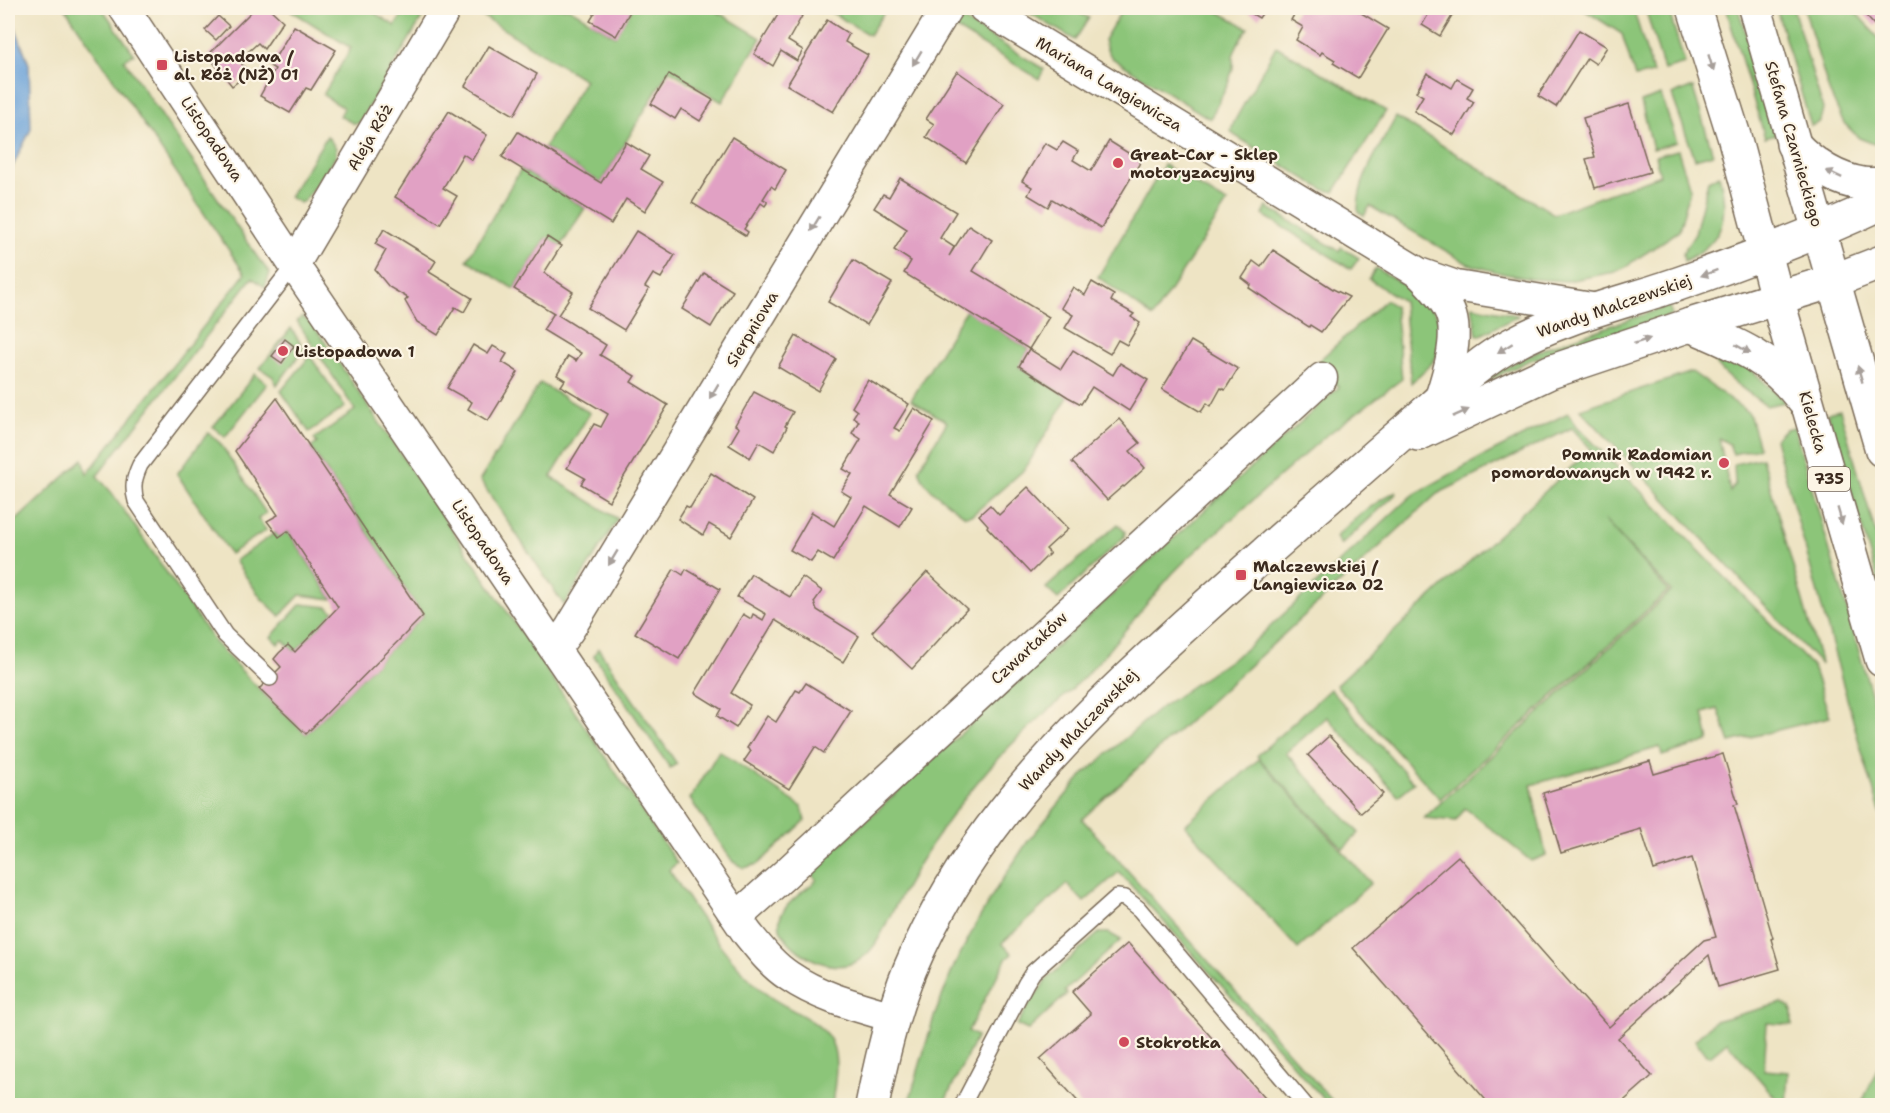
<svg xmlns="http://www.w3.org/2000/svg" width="1890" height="1113" font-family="'Shantell Sans',sans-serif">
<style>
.green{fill:#8cc579;stroke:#64784c;stroke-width:1.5}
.water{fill:#6aa2d9;stroke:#52667c;stroke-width:1.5}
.building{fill:#e1a1c4}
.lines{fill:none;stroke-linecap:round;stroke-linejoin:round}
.lane-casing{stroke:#7a6b58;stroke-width:18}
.street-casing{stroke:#7a6b58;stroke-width:33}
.secondary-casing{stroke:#7a6b58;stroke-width:36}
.primary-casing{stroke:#7a6b58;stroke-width:36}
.lane{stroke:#fff;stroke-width:15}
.street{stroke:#fff;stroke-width:30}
.secondary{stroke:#fff;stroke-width:33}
.primary{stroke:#fff;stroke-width:33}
.oneway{fill:#a79f9a}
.poi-dot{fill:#d1495b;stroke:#fcf5e5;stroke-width:2}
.labels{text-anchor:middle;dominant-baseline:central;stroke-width:4.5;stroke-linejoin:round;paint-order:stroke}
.shield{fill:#fcf5e5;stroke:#75675a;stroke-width:1.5}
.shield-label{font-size:15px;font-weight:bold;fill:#3b2a1e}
.poi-label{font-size:16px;font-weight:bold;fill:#3b2a1e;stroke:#fcf5e5;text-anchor:start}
.street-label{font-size:16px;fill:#3b2a1e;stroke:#fcf5e5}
</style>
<rect width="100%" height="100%" fill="#fcf5e5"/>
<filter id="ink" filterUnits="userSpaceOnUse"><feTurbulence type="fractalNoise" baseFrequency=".0167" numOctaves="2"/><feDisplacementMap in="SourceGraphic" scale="12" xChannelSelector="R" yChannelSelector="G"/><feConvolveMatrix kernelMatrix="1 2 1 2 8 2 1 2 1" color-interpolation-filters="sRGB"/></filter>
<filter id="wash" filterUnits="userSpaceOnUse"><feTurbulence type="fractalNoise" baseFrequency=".008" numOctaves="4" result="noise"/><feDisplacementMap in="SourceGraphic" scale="24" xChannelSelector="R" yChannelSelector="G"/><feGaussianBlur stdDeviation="1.35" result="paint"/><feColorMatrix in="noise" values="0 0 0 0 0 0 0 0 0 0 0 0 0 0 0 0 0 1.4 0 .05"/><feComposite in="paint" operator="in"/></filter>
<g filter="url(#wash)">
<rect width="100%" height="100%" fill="#eee4c4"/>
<!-- green -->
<g class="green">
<path d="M65 8H102L134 54 124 60 258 258 270 273 265 287 252 278 97 476 112 493 215 643 259 689 306 734 423 616 311 448 317 443 314 439 355 410 297 321 302 317 312 323 677 863 669 870C698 913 725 960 765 993 785 1010 825 1020 833 1046 839 1064 834 1087 832 1106H8V528L83 459 87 474 245 274Z"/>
<path d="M287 8H367L395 26 407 8H428L359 123 354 124 340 116 344 108 323 95 351 48Z"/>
<path d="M482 8H569L615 36 632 8H711L761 38 722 102 669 70 601 183 544 148 585 80 479 14Z"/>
<path d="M824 8H887L869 35Z"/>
<path d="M1021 8H1070L1089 18 1075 40Z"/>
<path d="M1123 8H1212L1248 28 1238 43 1233 56V68L1228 84 1210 119 1112 58 1107 50 1104 40Z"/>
<path d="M1581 8H1633L1653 73 1635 77 1622 34Z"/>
<path d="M1645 8H1668L1685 64 1664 70Z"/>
<path d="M1726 8H1738L1776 135 1765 138Z"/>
<path d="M1776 8H1793L1823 109 1820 122 1811 126Z"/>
<path d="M1804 8H1852L1882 42V145L1879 146 1859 138 1844 123 1829 91Z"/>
<path d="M964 21 1044 69 1039 79 950 25 953 22Z"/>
<path d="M1276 46 1386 111 1334 192 1322 189 1234 135 1231 131 1234 122Z"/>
<path d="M1688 88H1693L1713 154 1695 159 1672 95Z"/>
<path d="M1661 95 1677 142 1653 149 1641 102Z"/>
<path d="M1396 117 1554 214 1660 175 1655 156 1678 150 1690 189 1679 231 1632 262 1628 266 1615 272 1567 281 1532 279 1505 274 1468 264 1370 206 1364 216 1358 212C1357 178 1381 146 1396 117Z"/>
<path d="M327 136 336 148V156L304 201 300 203 289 197Z"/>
<path d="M1164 165 1227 203 1153 317 1098 277Z"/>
<path d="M521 169 585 208 561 246 546 238 514 289 467 260Z"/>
<path d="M1719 175C1730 216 1724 242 1684 261L1683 252 1695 233 1708 181Z"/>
<path d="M1267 207 1339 251 1341 247 1359 258 1351 269 1263 215Z"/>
<path d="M1376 268 1424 297 1441 321 1438 354 1432 363 1411 383 1403 301 1369 279Z"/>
<path d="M1386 300 1395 307 1402 379 1323 438 1187 559 1173 573C1145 605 1119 639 1091 670 1067 696 1039 717 1014 742 978 777 946 821 919 864 910 880 901 895 892 912 883 929 877 949 859 960 834 975 799 957 784 936 767 913 802 893 817 880L810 872 1339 387 1315 364Z"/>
<path d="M1472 306 1516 315 1518 316 1481 335H1477Z"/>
<path d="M1669 306 1672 315 1530 360 1485 382 1484 379 1521 359 1548 347Z"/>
<path d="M966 310 1029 349 1019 367 1068 397 1025 469 972 515 965 516C951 505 921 487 919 469L947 422 911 400Z"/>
<path d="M291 328 304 349 277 385 273 377 260 368Z"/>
<path d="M1710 354 1741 360 1785 402 1766 406C1747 391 1721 376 1710 354Z"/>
<path d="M310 356 345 407 309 432 281 391Z"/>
<path d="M1692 372 1749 413 1759 448 1733 454 1729 444 1719 438 1730 492 1735 484 1734 464 1762 458 1821 665 1580 409Z"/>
<path d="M255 374 267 384 225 437 213 427Z"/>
<path d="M540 383 590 413 551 477 618 519 564 605 480 480Z"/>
<path d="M1840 410 1882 555V595L1828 413Z"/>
<path d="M1568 413 1577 426 1813 667 1830 717 1730 742 1718 709 1703 713 1709 741 1662 756 1660 747 1531 785 1546 855 1531 861 1465 808 1456 821 1424 818 1671 591 1604 520 1668 591 1440 799 1336 685 1591 449 1572 428 1437 494 1082 819 1336 1105H1329L1119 872 1084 902 1067 884 1002 943 1012 954 1006 959 968 1031 977 1036 943 1105H908L934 1017 954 966 977 922 995 891 1028 841 1082 776 1160 708 1245 650 1411 496 1482 457Z"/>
<path d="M1794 427 1882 731V818L1861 749 1775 439 1785 429Z"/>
<path d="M208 433 220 443 266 513 258 519 266 530 230 554 177 474Z"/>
<path d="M1396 491 1397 493 1341 545 1336 537C1355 517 1372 505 1396 491Z"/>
<path d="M1118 524 1125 532 1124 537 1058 599 1046 588Z"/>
<path d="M288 531 332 599 300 595 280 616 261 598 235 561 275 533 279 537Z"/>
<path d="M301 604 328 607 334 612 295 652 283 640 278 644 271 637Z"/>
<path d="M598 648 677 764 670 768 594 656Z"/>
<path d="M1330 689 1414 783 1398 796 1327 717 1286 753 1359 833 1343 849 1257 756Z"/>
<path d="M719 751 802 807 805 821 758 864 744 868 733 862 690 799Z"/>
<path d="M1259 759 1371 883 1298 949 1185 825Z"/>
<path d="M1099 933H1109L1121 940 1065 991 1067 994 1028 1030 1017 1025 1029 1004 1048 978Z"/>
<path d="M1782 1003 1790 1007 1792 1011V1025L1767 1023 1764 1070 1788 1072 1786 1106 1782 1105 1727 1042 1710 1056 1706 1055 1695 1040 1715 1021Z"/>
<path d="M1882 1058V1105H1861Z"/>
</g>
<!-- water -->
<path class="water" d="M8 8 29 64 31 129 8 176Z"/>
<g id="blocks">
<!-- building -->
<g class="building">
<path d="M255 8H269L283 21 264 49 258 43 239 60 249 73 232 86 208 55Z"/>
<path d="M598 8H632L616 36 590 21Z"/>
<path d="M782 8H789L802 16 788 41 803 50 797 61 781 51 773 66 754 54Z"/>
<path d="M1242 8H1266L1259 18Z"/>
<path d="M1298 8H1353L1388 29 1358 78 1333 63 1335 60 1322 52 1320 55 1296 40 1303 27 1291 20Z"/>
<path d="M1432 8H1457L1440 36 1422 25Z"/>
<path d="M1859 8H1882V19L1875 26Z"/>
<path d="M218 16 229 26 216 40 205 30Z"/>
<path d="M827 20 849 34 845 42 868 55 833 112 787 85Z"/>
<path d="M294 26 336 50 311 90 306 88 290 113 260 96 275 69 270 66Z"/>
<path d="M1579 30 1607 47 1596 64 1587 58 1556 107 1538 96Z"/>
<path d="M489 46 537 74 514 115 465 86Z"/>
<path d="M957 71 1004 104 966 163 926 137 934 124 926 119Z"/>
<path d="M1427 73 1452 88 1457 79 1473 88 1467 98 1474 102 1454 135 1414 111 1423 96 1416 92Z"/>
<path d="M669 74 713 100 700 121 681 109 675 119 651 104Z"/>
<path d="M1629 104 1650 172 1595 188 1586 159 1595 157 1583 118Z"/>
<path d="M449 111 487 135 472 160 463 154 443 188 457 196 440 224 395 197Z"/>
<path d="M518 132 601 183 626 142 649 156 641 169 663 182 645 211 626 199 611 224 502 157Z"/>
<path d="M732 137 786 170 775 189 771 186 763 199 767 201V203L765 206 761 203 744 229 748 232 746 236 692 203Z"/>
<path d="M1109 141 1141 161 1101 228 1052 199 1048 207 1028 195 1032 187 1022 181 1045 143 1057 150 1063 142 1078 151 1073 160 1091 171Z"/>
<path d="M900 178 956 212 940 238 954 247 949 256 969 225 992 240 973 271 1049 317 1029 349 1061 369 1073 350 1113 375 1120 363 1148 380 1129 411 1092 387 1081 404 1068 397 1019 366 1029 349 904 273 911 261 894 250 907 229 874 208 883 194 889 197Z"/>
<path d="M384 229 436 261 429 272 472 298 464 312 455 307 438 335 417 322 405 301 408 298 389 287 375 270 386 250 375 244Z"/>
<path d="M636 231 675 255 661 278 653 274 645 287 649 289 624 330 588 308Z"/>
<path d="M547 237 561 246 544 273 573 292 558 315 606 345 600 355 635 376 631 382 668 405 609 501 581 484 585 478 567 468 594 424 601 427 608 414 561 386 565 380 557 375 568 356 576 361 581 353 543 330 554 313 514 289Z"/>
<path d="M1273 250 1333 289 1349 297 1321 332 1310 325 1309 327 1249 288 1251 285 1242 278 1253 261 1261 267Z"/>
<path d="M853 260 892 283 867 325 828 302Z"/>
<path d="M704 273 733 291 711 327 682 309Z"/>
<path d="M1092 282 1114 295 1111 301 1134 314 1131 317 1140 323 1127 345 1118 340 1110 354 1065 328 1073 315 1061 308 1073 287 1085 295Z"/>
<path d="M796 336 836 359 818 391 778 367Z"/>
<path d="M285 339 294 346 282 363 272 356Z"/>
<path d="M1191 341 1238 369 1225 390 1221 388 1211 406 1207 403 1201 412 1162 389Z"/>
<path d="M473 345 488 354 493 346 507 354 502 362 518 372 488 421 468 409 472 402 447 388Z"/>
<path d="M868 380 909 404 894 428 900 431 914 408 934 421 890 494 912 507 900 527 866 506 833 561 818 552 811 562 790 550 812 512 834 526 851 497 841 491 852 474 843 469 861 439 852 433 859 421 853 417 857 411 852 407Z"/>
<path d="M754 392 793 412 785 426 787 427 774 451 759 442 750 458 729 445 739 428 735 425Z"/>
<path d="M277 398 423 616 306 734 259 689 281 667 274 659 279 653 288 645 295 652 338 607 288 531 279 537 267 521 278 515 235 451Z"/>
<path d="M1119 419 1140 443 1130 451 1145 468 1124 487 1123 486 1107 500 1072 462Z"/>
<path d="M711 473 753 500 731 537 709 524 703 535 678 519 686 506 690 508Z"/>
<path d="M1028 487 1068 529 1046 549 1050 553 1030 573 987 527 988 525 979 515 990 505 999 515Z"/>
<path d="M674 569 683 575 686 569 720 589 679 659 635 633Z"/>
<path d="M927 572 967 609 912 669 872 632Z"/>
<path d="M751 574 790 597 802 577 822 591 814 602 817 610 859 636 843 662 775 620 731 693 750 705 736 728 717 716 721 709 695 693 743 614 751 619 753 614 763 620 766 614 737 597Z"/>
<path d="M806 683 851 711 824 753 815 747 789 789 744 761 751 751 747 748 767 716 776 722 796 690 800 692Z"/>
<path d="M1329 736 1383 794 1361 813 1308 755Z"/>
<path d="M1723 754 1738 804 1734 805 1773 938 1771 939 1780 969 1718 987 1709 955 1618 1038 1652 1076 1618 1106H1491L1353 948 1458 856 1609 1027 1704 940 1716 937 1692 858 1654 870 1641 829 1561 853 1543 793 1650 761 1654 774Z"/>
<path d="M1128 943 1272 1106H1082L1040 1059 1091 1014 1072 992Z"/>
</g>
</g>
</g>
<g filter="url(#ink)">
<use href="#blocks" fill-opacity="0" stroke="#7a6b58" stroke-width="1.5"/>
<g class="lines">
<defs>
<g id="lane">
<path d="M270 678 225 635 136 501C132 487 134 478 140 465L294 265"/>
<path d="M962 1106 1026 983 1033 972 1117 897 1125 898 1139 909 1306 1106"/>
</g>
<g id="street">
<path d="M124 8 294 265 747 933C760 949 772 965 789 976 819 997 859 1007 893 1017"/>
<path d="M984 8 1419 273 1456 286 1598 309"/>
<path d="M294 265 446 8"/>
<path d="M1421 275C1431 285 1441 295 1448 308 1462 333 1447 376 1439 401"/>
<path d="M555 649 569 630 947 8"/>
<path d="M737 917 782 877 1322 378"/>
</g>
<g id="secondary">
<path d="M1418 434 1550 372 1690 325 1833 281 1882 262"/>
<path d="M872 1106C881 1060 892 1012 910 969 960 850 1039 763 1130 676 1192 617 1256 561 1321 504 1358 472 1395 439 1433 406 1457 384 1482 360 1511 345 1563 316 1622 303 1678 284 1747 260 1816 234 1882 203"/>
</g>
<g id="primary">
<path d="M1694 8 1734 136 1777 298 1882 660"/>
<path d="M1755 8 1882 450"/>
<path d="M1793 144C1812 164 1836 180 1863 184 1870 185 1876 184 1882 185"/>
<path d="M1690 325C1736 344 1773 359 1804 401"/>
</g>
</defs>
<!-- lane casing -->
<use href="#lane" class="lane-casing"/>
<!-- street casing -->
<use href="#street" class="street-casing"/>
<!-- secondary casing -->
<use href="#secondary" class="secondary-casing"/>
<!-- primary casing -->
<use href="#primary" class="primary-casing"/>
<!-- lane -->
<use href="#lane" class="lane"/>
<!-- street -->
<use href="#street" class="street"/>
<!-- secondary -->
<use href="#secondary" class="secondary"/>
<!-- primary -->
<use href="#primary" class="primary"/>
</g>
<!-- one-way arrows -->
<defs><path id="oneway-solid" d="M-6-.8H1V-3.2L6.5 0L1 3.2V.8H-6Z" transform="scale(1.5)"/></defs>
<g class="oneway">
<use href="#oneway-solid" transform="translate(917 58) rotate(121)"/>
<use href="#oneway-solid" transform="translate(1711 63) rotate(73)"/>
<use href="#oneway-solid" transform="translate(1834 174) rotate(-155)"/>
<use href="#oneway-solid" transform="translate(815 224) rotate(121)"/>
<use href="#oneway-solid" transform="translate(1709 273) rotate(160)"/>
<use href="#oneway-solid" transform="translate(1642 341) rotate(-18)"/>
<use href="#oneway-solid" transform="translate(1505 348) rotate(148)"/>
<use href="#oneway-solid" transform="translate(1743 349) rotate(30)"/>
<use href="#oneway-solid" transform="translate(1860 374) rotate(-106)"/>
<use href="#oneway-solid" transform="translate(714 391) rotate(121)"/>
<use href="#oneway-solid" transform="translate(1461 413) rotate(-24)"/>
<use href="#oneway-solid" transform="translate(1840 516) rotate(74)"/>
<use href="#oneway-solid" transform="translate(613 558) rotate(121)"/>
</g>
</g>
<!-- markers -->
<g class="poi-dot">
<rect x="156" y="59" width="12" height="12" rx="3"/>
<circle cx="1118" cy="163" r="6"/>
<circle cx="283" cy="351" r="6"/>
<circle cx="1724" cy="463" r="6"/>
<rect x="1235" y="569" width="12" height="12" rx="3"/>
<circle cx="1124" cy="1042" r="6"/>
</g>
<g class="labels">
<!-- shield labels -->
<rect class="shield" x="1808" y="467" width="42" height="24" rx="4.5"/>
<g class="shield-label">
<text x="1829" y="479">735</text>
</g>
<!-- poi labels -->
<g class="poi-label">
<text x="174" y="56">Listopadowa /<tspan x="174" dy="18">al. Róż (NŻ) 01</tspan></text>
<text x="1130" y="154">Great-Car - Sklep<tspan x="1130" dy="18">motoryzacyjny</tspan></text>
<text x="295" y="351">Listopadowa 1</text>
<text x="1712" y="454" text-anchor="end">Pomnik Radomian<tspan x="1712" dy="18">pomordowanych w 1942 r.</tspan></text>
<text x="1253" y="566">Malczewskiej /<tspan x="1253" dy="18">Langiewicza 02</tspan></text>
<text x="1136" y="1042">Stokrotka</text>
</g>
<!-- street labels -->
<g class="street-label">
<text transform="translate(1109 84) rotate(31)">Mariana Langiewicza</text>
<text transform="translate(370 137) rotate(-60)">Aleja Róż</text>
<text transform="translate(212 139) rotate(56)">Listopadowa</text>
<text transform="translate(1794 144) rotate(74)">Stefana Czarnieckiego</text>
<text transform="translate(1614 306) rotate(-19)">Wandy Malczewskiej</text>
<text transform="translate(752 329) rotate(-59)">Sierpniowa</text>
<text transform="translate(1813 422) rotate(74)">Kielecka</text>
<text transform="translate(483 542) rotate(56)">Listopadowa</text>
<text transform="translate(1029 648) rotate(-43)">Czwartaków</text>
<text transform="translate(1078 730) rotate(-46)">Wandy Malczewskiej</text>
</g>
</g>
<!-- margin -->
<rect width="1890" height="1113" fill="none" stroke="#fcf5e5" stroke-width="30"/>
</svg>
